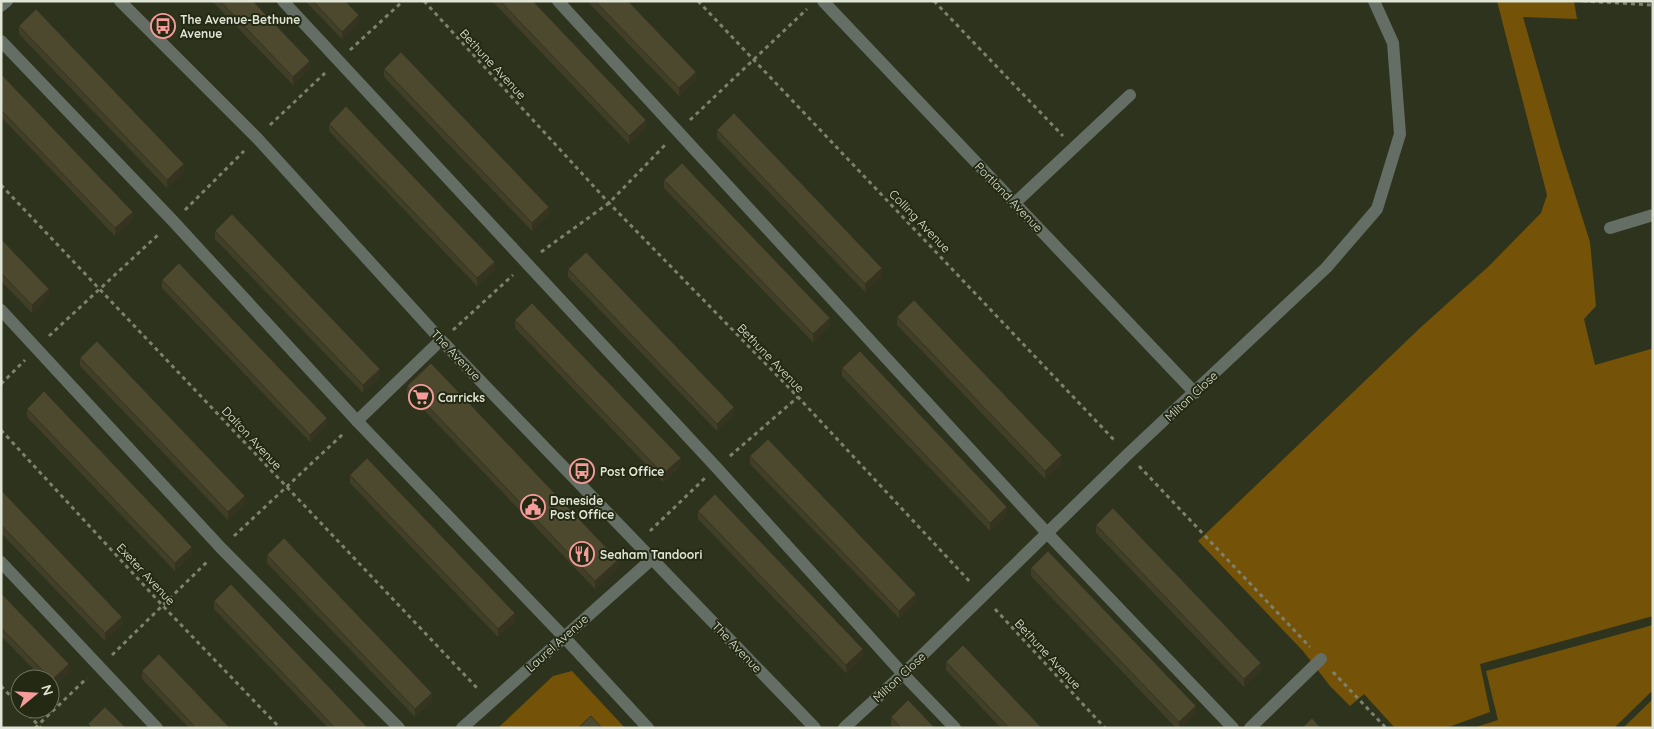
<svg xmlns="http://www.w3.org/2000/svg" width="1654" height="729" font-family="Quicksand,sans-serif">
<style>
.green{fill:#745309}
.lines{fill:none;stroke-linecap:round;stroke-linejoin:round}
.path{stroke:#7d826f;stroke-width:3;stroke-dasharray:4 4;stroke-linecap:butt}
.service{stroke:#656e64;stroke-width:12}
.minor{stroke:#656e64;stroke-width:12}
.tertiary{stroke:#656e64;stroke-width:12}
.wall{fill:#423f28}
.shaded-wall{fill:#363321}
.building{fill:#4d492f;stroke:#363321}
.labels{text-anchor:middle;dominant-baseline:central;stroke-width:4;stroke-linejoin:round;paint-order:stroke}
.poi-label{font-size:12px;font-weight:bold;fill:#e0e5d6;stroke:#232912;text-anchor:start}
.street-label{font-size:12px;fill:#e0e5d6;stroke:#232912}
</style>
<rect width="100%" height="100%" fill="#2d331c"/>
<!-- green -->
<g class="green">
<path d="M1497 1H1574L1577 19 1523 17 1560 147 1590 242 1596 306 1584 319 1595 365 1651 349 1653 352V616L1480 664 1490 712 1446 728H1395L1364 694 1350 706 1330 686 1303 651 1198 541 1420 328 1489 266 1541 213 1547 195Z"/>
<path d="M1653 625V690L1614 728H1473L1498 720 1486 671Z"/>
<path d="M572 671 625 728H498L553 676Z"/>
<path d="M1653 699V728H1623Z"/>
</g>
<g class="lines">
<!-- path -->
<g class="path">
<path d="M424 1 609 203 798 397 972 584"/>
<path d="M698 1 1116 442"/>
<path d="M934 1 1063 136"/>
<path d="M1583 1 1653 5"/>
<path d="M350 50 403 1"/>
<path d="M690 120 807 9"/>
<path d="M270 125 325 73"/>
<path d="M1 185 478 689"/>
<path d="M185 210 244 151"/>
<path d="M541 252 609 203 666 144"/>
<path d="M453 330 513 275"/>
<path d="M49 336 160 233"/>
<path d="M1 384 25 360"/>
<path d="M1 430 163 606 280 728"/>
<path d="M730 456 798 397"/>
<path d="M1139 466 1310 647"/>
<path d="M650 531 705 478"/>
<path d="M234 536 344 433"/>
<path d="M995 609 1105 728"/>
<path d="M112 655 209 560"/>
<path d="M1333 672 1386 728"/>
<path d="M1 686 20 706"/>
<path d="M23 709 41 728"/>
<path d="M35 728 87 678"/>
</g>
<!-- service -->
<path class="service" d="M1015 203 1130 95"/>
<!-- minor -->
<g class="minor">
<path d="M283 1 716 467 903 674 955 728"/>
<path d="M558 1 1047 533 1233 728"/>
<path d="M823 1 1195 393"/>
<path d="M1 6 7 1"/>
<path d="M1 41 173 221 357 421 564 637 648 728"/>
<path d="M1610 228 1653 215"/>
<path d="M1 310 221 548 399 728"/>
<path d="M357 421 441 340"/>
<path d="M1 562 157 728"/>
<path d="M462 728 652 559"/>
<path d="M844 728 903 674 1128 454 1326 268 1377 209 1400 134 1393 43 1374 1"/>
<path d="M1250 728 1321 659"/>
</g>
<!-- tertiary -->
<path class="tertiary" d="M120 1 257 138 441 340 815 728"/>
</g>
<!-- wall -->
<g class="wall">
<path d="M212 1H253L310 69 293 85Z"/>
<path d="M305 1H345L359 23 342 39Z"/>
<path d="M492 1H533L646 128 629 144Z"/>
<path d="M587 1H628L696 80 679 96Z"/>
<path d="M19 26 184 172 167 188 19 34Z"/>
<path d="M384 69 549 215 532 231 384 77Z"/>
<path d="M1 74 133 220 115 236 1 117Z"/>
<path d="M329 124 495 270 477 286 329 131Z"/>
<path d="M717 130 882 276 865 292 717 138Z"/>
<path d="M664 180 830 326 813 342 664 188Z"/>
<path d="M215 231 380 377 363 393 215 239Z"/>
<path d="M1 239 49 297 32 313 1 281Z"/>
<path d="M568 269 734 415 717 431 568 277Z"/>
<path d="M162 280 327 426 310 442 162 288Z"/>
<path d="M897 317 1062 463 1045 479 897 325Z"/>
<path d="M515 320 681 466 663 482 515 328Z"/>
<path d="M80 358 245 504 228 520 80 366Z"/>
<path d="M842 368 1007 515 990 531 842 376Z"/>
<path d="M407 386 618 568 595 589 424 410 422 412 407 394Z"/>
<path d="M27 409 192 555 175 571 27 417Z"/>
<path d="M750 456 916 602 899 618 750 464Z"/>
<path d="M350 475 515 621 498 637 350 483Z"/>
<path d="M1 490 122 625 105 641 1 533Z"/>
<path d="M698 511 863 657 846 673 698 519Z"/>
<path d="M1096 525 1261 671 1244 687 1096 533Z"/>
<path d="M267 555 432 701 415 717 267 563Z"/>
<path d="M1031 568 1196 714 1181 728H1176L1031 576Z"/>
<path d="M1 593 69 672 52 688 50 686V679H43L1 636Z"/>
<path d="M214 601 368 728H328L214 609Z"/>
<path d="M946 662 1042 728H1001L946 670Z"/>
<path d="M142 671 230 728H189L142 679Z"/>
<path d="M891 717 935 728H893L891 725Z"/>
</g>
<!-- shaded-wall -->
<g class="shaded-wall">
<path d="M359 15V23L342 39V32Z"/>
<path d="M310 61V69L293 85V77Z"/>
<path d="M696 72V80L679 96V88Z"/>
<path d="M646 120V128L629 144V136Z"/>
<path d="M184 164V172L167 188V180Z"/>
<path d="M549 207V215L532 231V223Z"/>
<path d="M133 212V220L115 236V228Z"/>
<path d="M495 262V270L477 286V278Z"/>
<path d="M882 268V276L865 292V284Z"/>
<path d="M49 289V297L32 313V305Z"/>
<path d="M830 318V326L813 342V334Z"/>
<path d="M380 369V377L363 393V385Z"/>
<path d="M424 402V410L422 412V404Z"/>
<path d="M734 407V415L717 431V424Z"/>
<path d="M327 418V426L310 442V435Z"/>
<path d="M1062 455V463L1045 479V471Z"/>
<path d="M681 458V466L663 482V474Z"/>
<path d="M245 496V504L228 520V512Z"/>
<path d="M1007 507V515L990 531V523Z"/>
<path d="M192 547V555L175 571V563Z"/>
<path d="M618 560V568L595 589V581Z"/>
<path d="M916 594V602L899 618V611Z"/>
<path d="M515 613V621L498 637V629Z"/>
<path d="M122 617V625L105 641V633Z"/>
<path d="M863 649V657L846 673V665Z"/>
<path d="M1261 663V671L1244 687V679Z"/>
<path d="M69 664V672L52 688V680Z"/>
<path d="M432 693V701L415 717V709Z"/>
<path d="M1196 706V714L1181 728H1179V722Z"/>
</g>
<!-- building -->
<g class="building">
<path d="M220 1H253L310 61 293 77Z"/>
<path d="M313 1H345L359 15 342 32Z"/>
<path d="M500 1H533L646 120 629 136Z"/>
<path d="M595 1H628L696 72 679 88Z"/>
<path d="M36 9 184 164 167 180 19 26Z"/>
<path d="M401 52 549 207 532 223 384 69Z"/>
<path d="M1 74 133 212 115 228 1 110Z"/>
<path d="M346 106 495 262 477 278 329 124Z"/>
<path d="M734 113 882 268 865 284 717 130Z"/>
<path d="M682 163 830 318 813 334 664 180Z"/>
<path d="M232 214 380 369 363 385 215 231Z"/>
<path d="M1 239 49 289 32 305 1 273Z"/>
<path d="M586 252 734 407 717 424 568 269Z"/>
<path d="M179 263 327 418 310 435 162 280Z"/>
<path d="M914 300 1062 455 1045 471 897 317Z"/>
<path d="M532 303 681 458 663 474 515 320Z"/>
<path d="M97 341 245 496 228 512 80 358Z"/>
<path d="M860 351 1007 507 990 523 842 368Z"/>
<path d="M431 363 618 560 595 581 424 402 422 404 407 386Z"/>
<path d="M44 391 192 547 175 563 27 409Z"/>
<path d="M768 439 916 594 899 611 750 456Z"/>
<path d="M367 458 515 613 498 629 350 475Z"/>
<path d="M1 490 122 617 105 633 1 525Z"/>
<path d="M715 494 863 649 846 665 698 511Z"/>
<path d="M1113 508 1261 663 1244 679 1096 525Z"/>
<path d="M284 538 432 693 415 709 267 555Z"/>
<path d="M1048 551 1196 706 1179 722 1031 568Z"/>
<path d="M231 584 368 728H335L214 601Z"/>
<path d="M1 593 69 664 52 680 1 628Z"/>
<path d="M963 645 1042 728H1009L946 662Z"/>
<path d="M159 654 230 728H196L142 671Z"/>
<path d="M908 700 935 728H901L891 717Z"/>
<path d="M105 707 126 728H92L88 724Z"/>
<path d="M591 716 602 728H578Z"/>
<path d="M1312 718 1321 728H1302Z"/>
</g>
<!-- icons -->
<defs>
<symbol id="bus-ring" viewBox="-11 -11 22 22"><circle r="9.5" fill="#232912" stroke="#f59b9a" stroke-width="1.5"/><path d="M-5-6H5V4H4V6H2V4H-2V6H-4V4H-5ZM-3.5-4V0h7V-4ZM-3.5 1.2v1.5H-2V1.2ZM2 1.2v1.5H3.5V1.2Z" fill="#f59b9a"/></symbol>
<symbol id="supermarket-ring" viewBox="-11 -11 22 22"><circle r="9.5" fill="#232912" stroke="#f59b9a" stroke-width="1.5"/><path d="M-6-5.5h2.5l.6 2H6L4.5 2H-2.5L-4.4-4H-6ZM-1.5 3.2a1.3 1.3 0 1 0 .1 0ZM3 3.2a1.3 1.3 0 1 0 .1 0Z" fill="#f59b9a"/></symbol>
<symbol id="civic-ring" viewBox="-11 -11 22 22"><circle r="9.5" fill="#232912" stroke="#f59b9a" stroke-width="1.5"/><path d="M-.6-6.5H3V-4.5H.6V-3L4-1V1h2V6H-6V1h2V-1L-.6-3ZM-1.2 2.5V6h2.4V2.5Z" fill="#f59b9a"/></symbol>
<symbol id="restaurant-ring" viewBox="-11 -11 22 22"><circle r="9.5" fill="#232912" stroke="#f59b9a" stroke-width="1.5"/><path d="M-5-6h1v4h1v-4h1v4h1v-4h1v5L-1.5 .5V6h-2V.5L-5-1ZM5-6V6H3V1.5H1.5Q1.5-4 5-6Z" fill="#f59b9a"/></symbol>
</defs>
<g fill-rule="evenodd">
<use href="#bus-ring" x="149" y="12" width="28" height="28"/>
<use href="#supermarket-ring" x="407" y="383" width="28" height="28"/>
<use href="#bus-ring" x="568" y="457" width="28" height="28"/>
<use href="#civic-ring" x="519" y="493" width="28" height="28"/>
<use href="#restaurant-ring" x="568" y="540" width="28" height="28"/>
</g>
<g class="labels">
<!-- poi labels -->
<g class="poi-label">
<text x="180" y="19">The Avenue-Bethune<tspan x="180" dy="14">Avenue</tspan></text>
<text x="438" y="397">Carricks</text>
<text x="600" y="471">Post Office</text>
<text x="550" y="500">Deneside<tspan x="550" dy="14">Post Office</tspan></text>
<text x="600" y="554">Seaham Tandoori</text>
</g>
<!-- street labels -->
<g class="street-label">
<text transform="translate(493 64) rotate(47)">Bethune Avenue</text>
<text transform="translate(1009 197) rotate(46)">Portland Avenue</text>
<text transform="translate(920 221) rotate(46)">Colling Avenue</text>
<text transform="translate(456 355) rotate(46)">The Avenue</text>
<text transform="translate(771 358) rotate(46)">Bethune Avenue</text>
<text transform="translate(1191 396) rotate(-43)">Milton Close</text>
<text transform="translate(252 438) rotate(47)">Dalton Avenue</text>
<text transform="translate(146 574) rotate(47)">Exeter Avenue</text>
<text transform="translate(557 643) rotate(-42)">Laurel Avenue</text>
<text transform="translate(737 647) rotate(46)">The Avenue</text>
<text transform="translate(1048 654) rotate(47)">Bethune Avenue</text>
<text transform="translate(899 677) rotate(-43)">Milton Close</text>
</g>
</g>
<!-- border -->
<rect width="1654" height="729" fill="none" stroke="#e0e5d6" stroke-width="5"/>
<!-- north arrow -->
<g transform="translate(35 694) rotate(72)"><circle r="24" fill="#232912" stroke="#6f7460"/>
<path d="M0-4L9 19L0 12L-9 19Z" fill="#f59b9a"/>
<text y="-8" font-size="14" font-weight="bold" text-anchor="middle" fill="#e0e5d6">N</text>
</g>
</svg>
